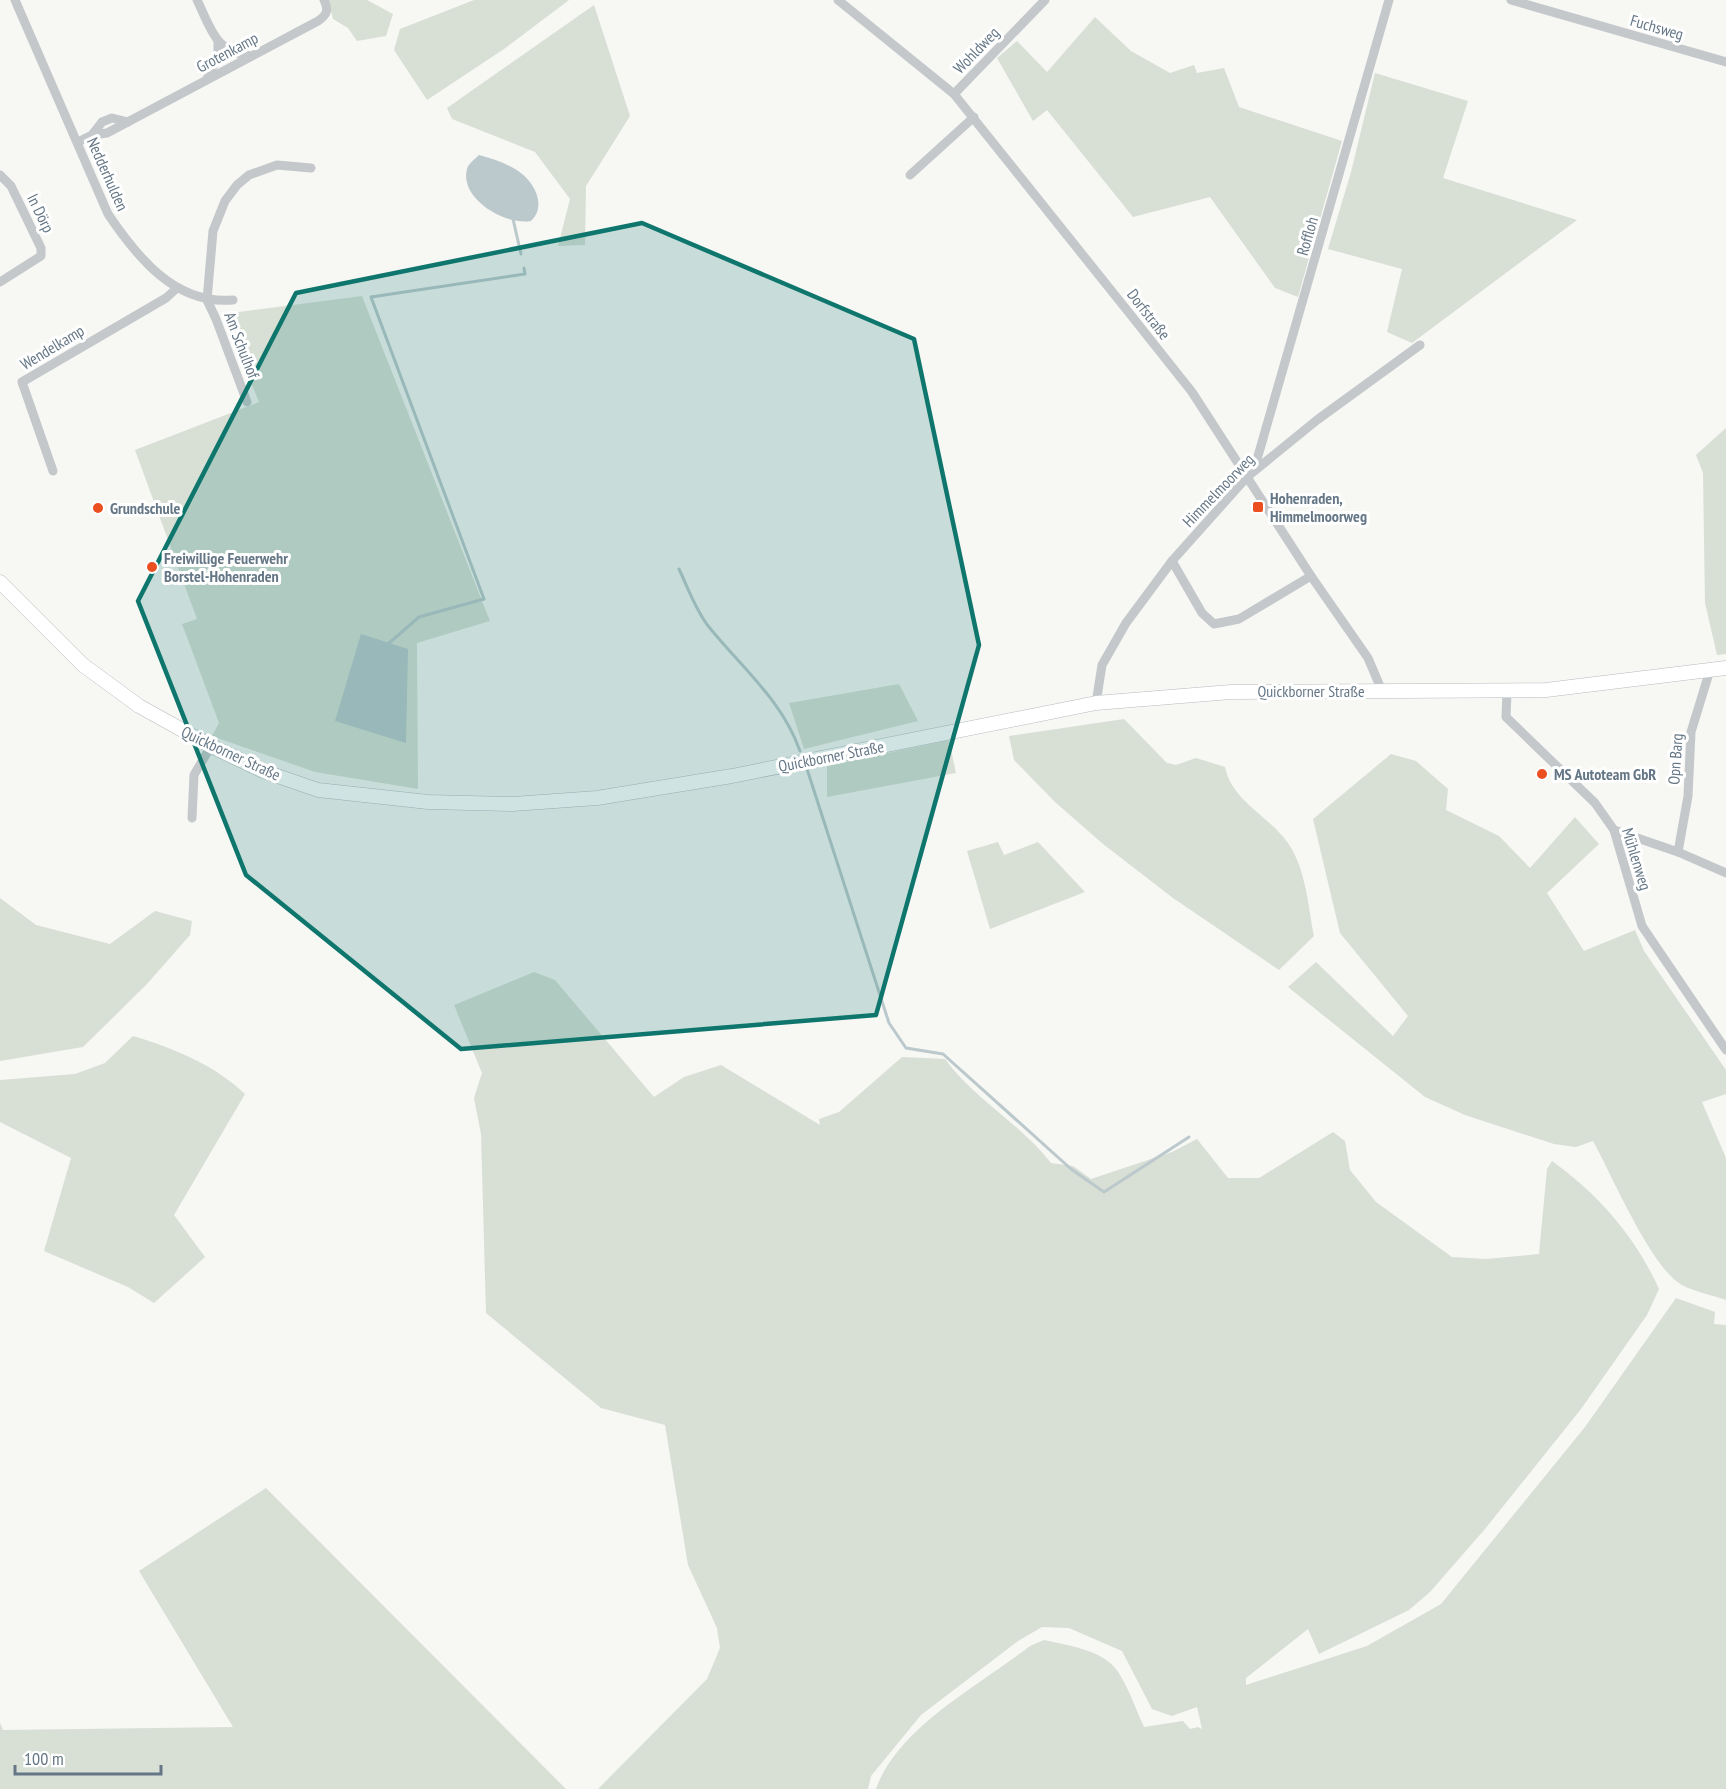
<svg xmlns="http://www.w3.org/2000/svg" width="1726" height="1789" font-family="'PT Sans Narrow',sans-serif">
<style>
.green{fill:#d8dfd5}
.water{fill:#bbc8cc}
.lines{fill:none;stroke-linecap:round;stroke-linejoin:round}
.stream{stroke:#bbc8cc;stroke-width:3}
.secondary-casing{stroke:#b6bcc0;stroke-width:15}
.minor{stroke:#c4c8cb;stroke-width:9}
.secondary{stroke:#fff;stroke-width:14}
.marked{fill:#0f766e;fill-opacity:0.2;stroke:#0f766e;stroke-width:4.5;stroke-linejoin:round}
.poi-dot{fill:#eb4f20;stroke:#fff;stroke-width:2}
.labels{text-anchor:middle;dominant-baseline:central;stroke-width:6;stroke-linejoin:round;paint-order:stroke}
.street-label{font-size:16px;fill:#657786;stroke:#fff}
.poi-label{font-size:16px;font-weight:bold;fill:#657786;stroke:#fff;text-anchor:start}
</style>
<rect width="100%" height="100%" fill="#f7f7f4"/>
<!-- green -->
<g class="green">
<path d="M328 0H367L393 14 386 36 357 41 348 28 333 19Z"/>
<path d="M474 0H569L504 49 427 100 394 50 400 29Z"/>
<path d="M594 5 630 116 586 186 585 245 558 246 570 199 535 152 452 119 447 108Z"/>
<path d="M1095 17 1131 51 1170 73 1194 65 1197 73 1224 68 1239 107 1342 141 1298 297 1275 288 1210 197 1133 217 1047 110 1033 121 997 58 1017 41 1047 72Z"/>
<path d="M1375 73 1468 101 1443 178 1577 220 1412 343 1387 332 1402 269 1328 249 1351 172Z"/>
<path d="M362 296 490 621 417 643 418 789 315 772 212 736 219 723 182 624 197 619 135 450 259 402 223 314Z"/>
<path d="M1726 428V654L1717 655 1705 603 1703 473 1696 455Z"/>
<path d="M899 684 918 721 804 749 789 703Z"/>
<path d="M1124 719 1167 763 1176 765 1196 758 1225 767C1231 800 1269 816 1288 843 1306 869 1308 906 1314 936L1279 970 1173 898 1103 844 1055 802 1014 760 1009 736Z"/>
<path d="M949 740 956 773 827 797V766Z"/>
<path d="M1391 754 1416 761 1448 789 1446 810 1499 836 1530 868 1575 817 1599 844 1547 893 1584 951 1635 930 1644 951 1726 1070V1094L1702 1102 1726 1158V1300C1712 1295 1695 1292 1682 1285 1651 1268 1612 1175 1593 1141L1576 1147 1554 1144 1465 1115 1425 1097 1288 987 1316 962 1393 1036 1408 1016 1340 933 1313 819Z"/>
<path d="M998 842 1004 855 1038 842 1085 892 990 929 967 851Z"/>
<path d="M0 898 36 925 110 944 155 911 192 921 190 935 147 984 83 1047 0 1061Z"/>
<path d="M534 972 555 980 654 1097 684 1077 721 1065 820 1125 819 1119 839 1112 902 1057 945 1059C974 1099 1020 1123 1051 1163L1073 1166 1091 1179 1172 1152 1197 1139 1228 1178H1259L1333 1132 1345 1141 1350 1170 1376 1202 1452 1257 1486 1259 1539 1254 1547 1169 1552 1161C1599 1195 1635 1236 1659 1289L1647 1315 1581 1409 1485 1529 1430 1592 1409 1610 1319 1654 1308 1629 1246 1678V1685L1367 1646 1441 1604 1585 1427 1676 1298 1715 1312 1714 1324 1726 1325V1789H876C897 1728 980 1685 1030 1646L1044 1640C1070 1646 1106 1650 1120 1675 1130 1691 1136 1710 1144 1727L1183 1721 1190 1729 1198 1727 1202 1729 1197 1707 1172 1716 1152 1709 1122 1651 1069 1628 1042 1627 1018 1641 921 1715 871 1776 868 1789H598L707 1679 720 1648 717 1628 688 1565 665 1425 601 1408 486 1313 481 1134 474 1098 482 1073 454 1005Z"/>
<path d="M133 1036C173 1048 215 1065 245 1094L174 1215 205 1257 154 1303 128 1287 44 1251 71 1158 0 1122V1080L75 1074 105 1063Z"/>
<path d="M266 1488 566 1789H0V1723L3 1730 233 1727 139 1571Z"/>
</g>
<!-- water -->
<g class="water">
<path d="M479 155C491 158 505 163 515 169 533 179 548 205 531 221 506 226 459 199 467 169 468 164 475 159 479 155Z"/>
<path d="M361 634 408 649 406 743 335 721Z"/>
</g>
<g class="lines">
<!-- stream -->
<g class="stream">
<path d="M513 219 521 254"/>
<path d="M679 569C688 588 696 611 709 627 742 668 782 700 800 751"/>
<path d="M388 644 419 617 484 599 371 297 525 274 524 268"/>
<path d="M807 769 889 1023 906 1048 943 1054 1071 1169 1104 1192 1189 1137"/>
</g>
<defs>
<path id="secondary" d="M0 582 83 665 139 706 211 746 263 771 318 790 428 802 513 804 597 798 732 776 1096 703 1231 692 1546 690 1726 668"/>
</defs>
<!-- secondary casing -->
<use href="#secondary" class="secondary-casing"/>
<!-- minor -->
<g class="minor">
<path d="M15 0 108 214C137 257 175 305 233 300"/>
<path d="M197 0C211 28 215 53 251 56"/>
<path d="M838 0 954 94 1130 314 1192 392 1311 576 1368 658 1382 691"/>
<path d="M1511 0 1726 62"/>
<path d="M207 79 218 56V42"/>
<path d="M954 94 1045 0"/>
<path d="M92 135 102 122 112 118 128 122"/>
<path d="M78 142 92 135 107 133 318 21C327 15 329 10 324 0"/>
<path d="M0 175 11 186 41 248V256L0 282"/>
<path d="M910 175 974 117"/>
<path d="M247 402 216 319 207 300 213 231 225 201 237 185 249 175 277 165 311 168"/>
<path d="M53 471 22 382 166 298 177 288"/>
<path d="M1247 477 1256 463 1389 0"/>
<path d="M1172 561 1202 613 1214 624 1239 619 1311 576"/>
<path d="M1507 692 1506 717 1595 803 1614 830 1642 926 1726 1050"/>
<path d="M1096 703 1102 665 1126 623 1172 561 1247 477 1317 420 1420 345"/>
<path d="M192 818 194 775 211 746"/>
<path d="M1614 830 1678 852 1726 873"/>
<path d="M1678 852 1688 796 1691 732 1710 670"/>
</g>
<!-- secondary -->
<use href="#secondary" class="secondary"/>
</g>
<!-- marked area -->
<path class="marked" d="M642 223 914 339 979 645 876 1015 461 1049 246 875 138 601 296 293Z"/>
<!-- markers -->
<g class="poi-dot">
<rect x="1252" y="501" width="12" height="12" rx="3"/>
<circle cx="98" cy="508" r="6"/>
<circle cx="152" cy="567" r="6"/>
<circle cx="1542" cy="774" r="6"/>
</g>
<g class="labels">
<!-- street labels -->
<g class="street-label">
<text transform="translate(1657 27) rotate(16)">Fuchsweg</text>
<text transform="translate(976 50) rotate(-46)">Wohldweg</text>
<text transform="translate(227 52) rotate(-28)">Grotenkamp</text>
<text transform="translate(108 174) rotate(66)">Nedderhulden</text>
<text transform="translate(41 213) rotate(64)">In Dörp</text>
<text transform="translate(1307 236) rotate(-74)">Roffloh</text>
<text transform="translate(1149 314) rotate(52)">Dorfstraße</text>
<text transform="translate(242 345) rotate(69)">Am Schulhof</text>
<text transform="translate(52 347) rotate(-31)">Wendelkamp</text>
<text transform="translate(1218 490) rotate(-46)">Himmelmoorweg</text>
<text x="1311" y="691">Quickborner Straße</text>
<text transform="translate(231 753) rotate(25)">Quickborner Straße</text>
<text transform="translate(831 756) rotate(-11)">Quickborner Straße</text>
<text transform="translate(1675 759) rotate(-86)">Opn Barg</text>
<text transform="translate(1637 859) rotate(73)">Mühlenweg</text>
</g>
<!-- poi labels -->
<g class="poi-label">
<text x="1270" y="498">Hohenraden,<tspan x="1270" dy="18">Himmelmoorweg</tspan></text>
<text x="110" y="508">Grundschule</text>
<text x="164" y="558">Freiwillige Feuerwehr<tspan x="164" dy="18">Borstel-Hohenraden</tspan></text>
<text x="1554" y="774">MS Autoteam GbR</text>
</g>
</g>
<!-- scale -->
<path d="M15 1765v9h146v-9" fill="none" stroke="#657786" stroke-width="3"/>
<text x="24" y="1765" font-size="18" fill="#657786" stroke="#ffffff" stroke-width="4.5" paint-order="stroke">100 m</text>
</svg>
